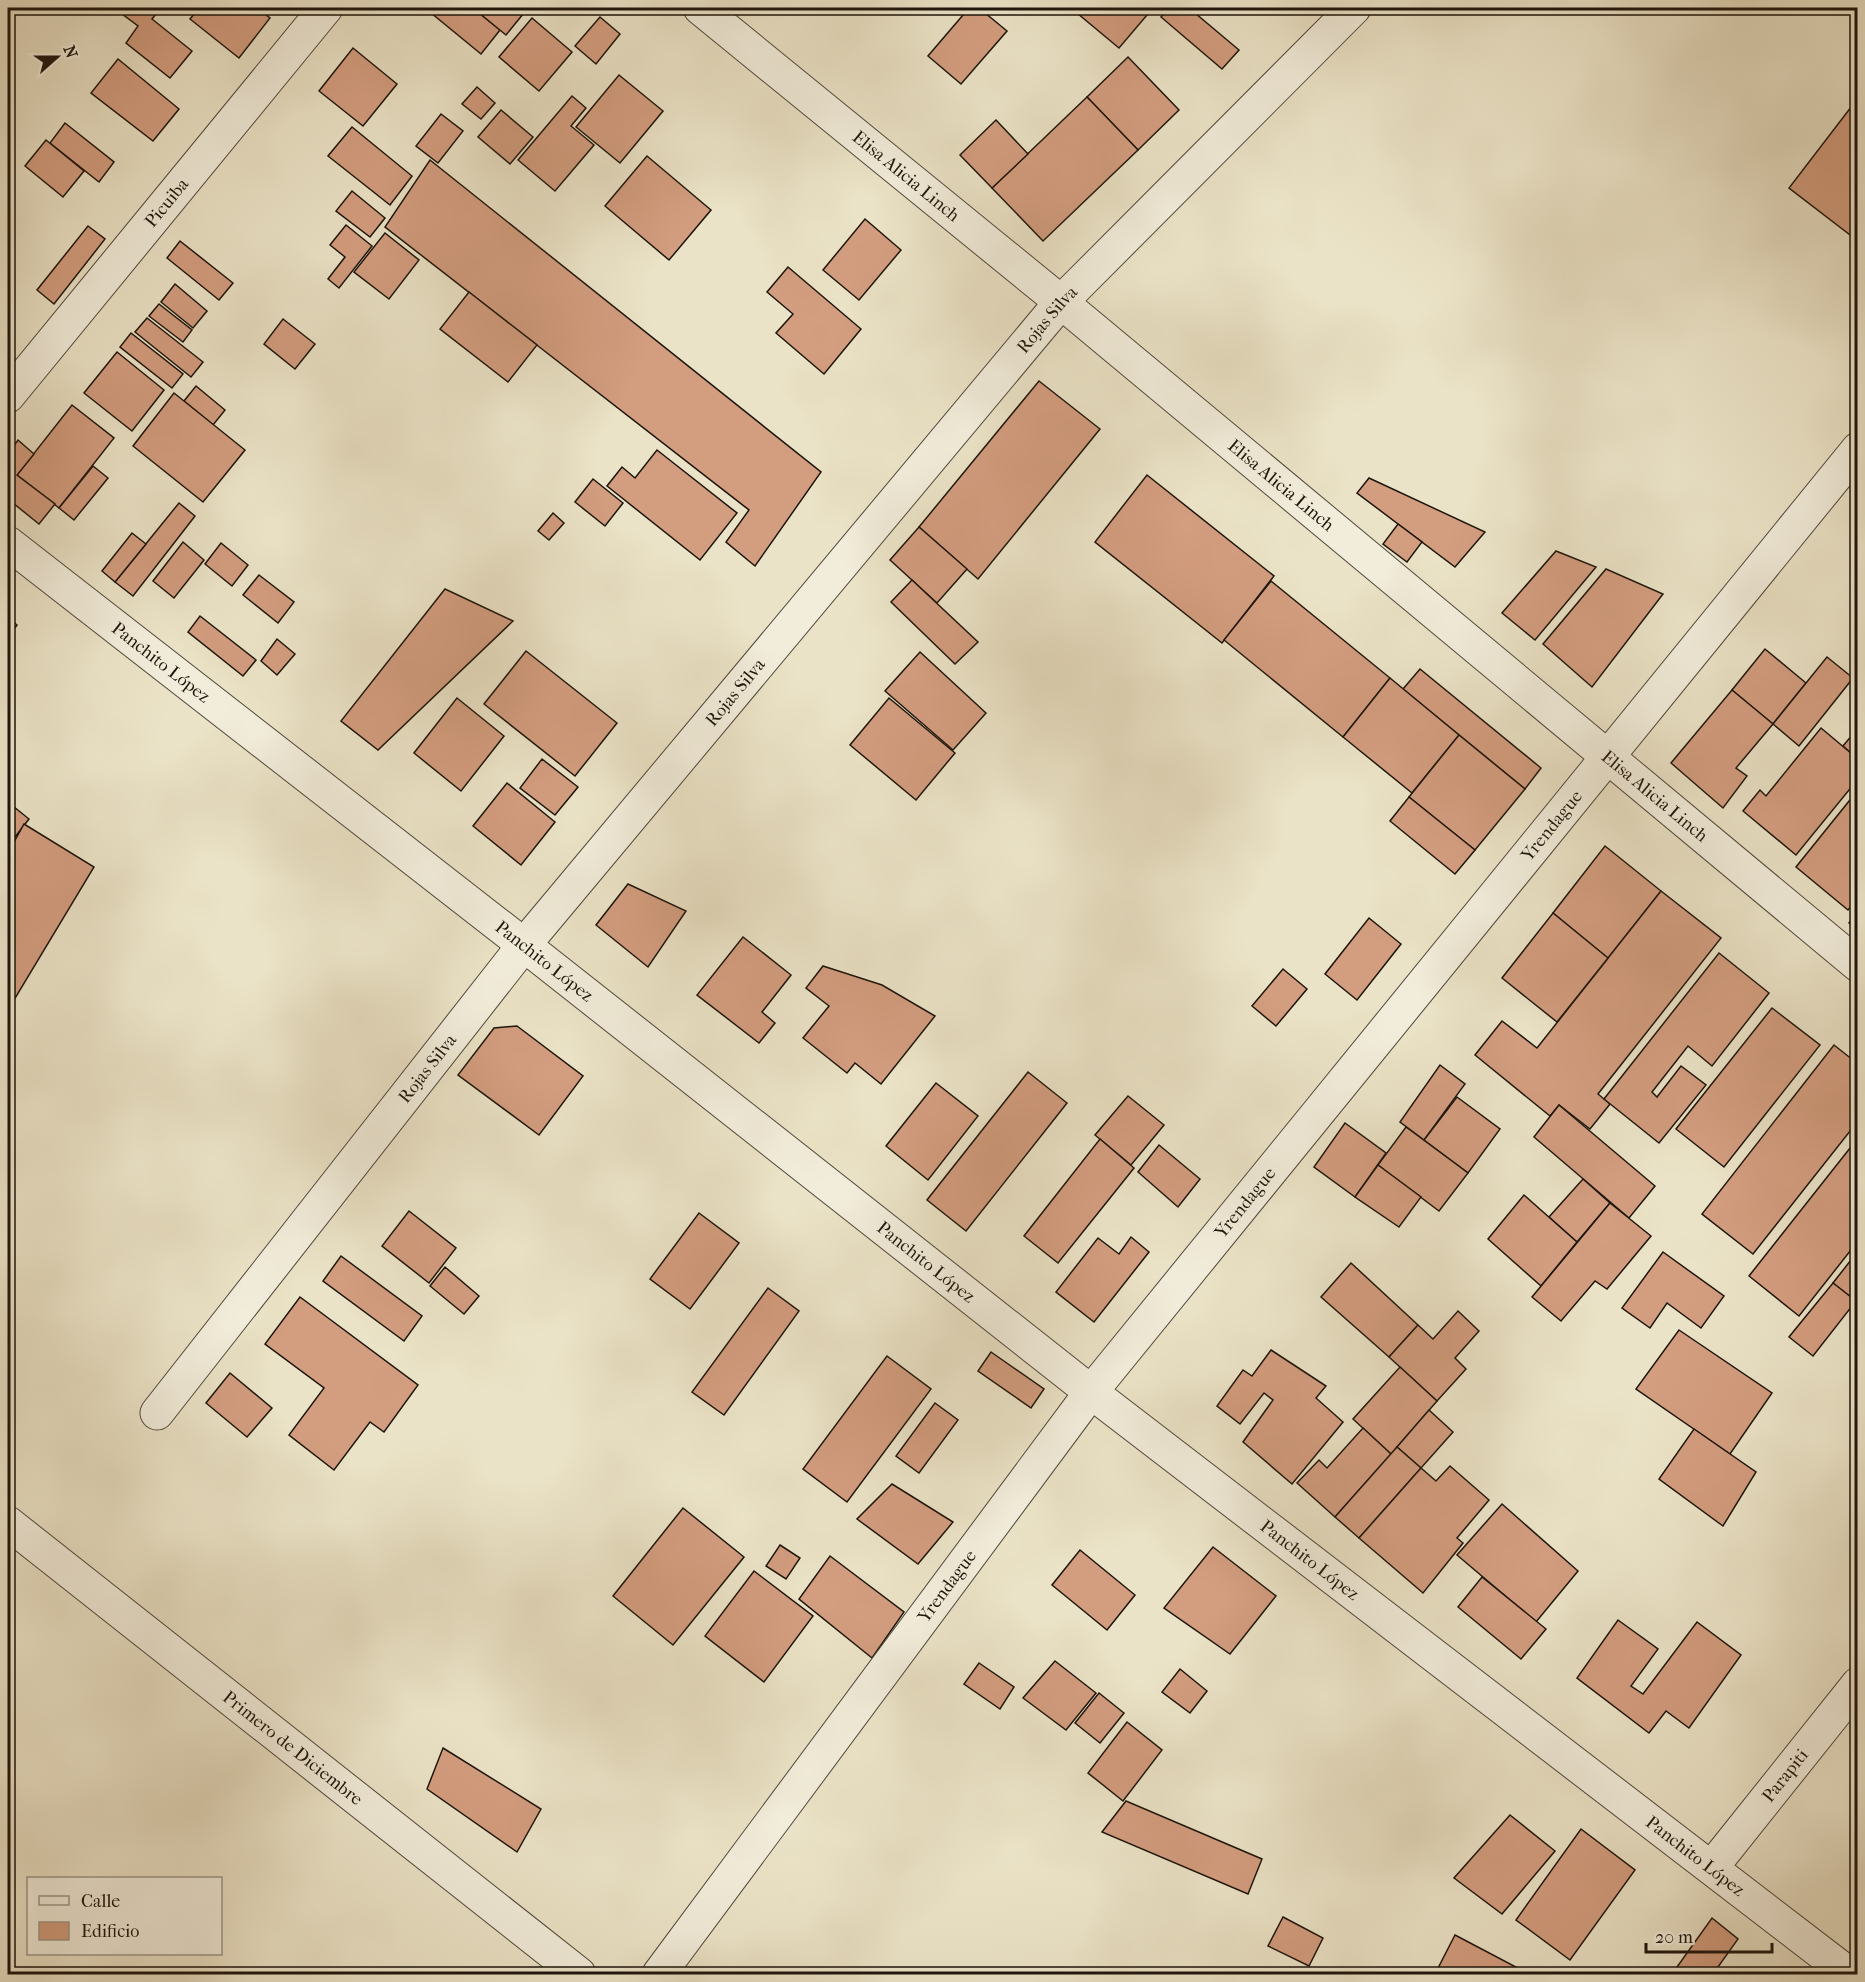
<svg xmlns="http://www.w3.org/2000/svg" width="1865" height="1982" font-family="'IM FELL French Canon',serif">
<style>
.building{fill:#d39d7f;stroke:#1d150c;stroke-width:1.5}
.lines{fill:none;stroke-linecap:round;stroke-linejoin:round}
.street-casing{stroke:#50483b;stroke-width:35}
.street{stroke:#f2eddb;stroke-width:33}
.labels{text-anchor:middle;dominant-baseline:central;stroke-width:5;stroke-linejoin:round;paint-order:stroke}
.street-label{font-size:18px;fill:#1d150c;stroke:#f2eddb}
</style>
<rect width="100%" height="100%" fill="#ebe3c7"/>
<filter id="stains"><feTurbulence type="fractalNoise" baseFrequency=".00333" numOctaves="4"/><feColorMatrix values="0 0 0 0 .2 0 0 0 0 .09 0 0 0 0 .02 0 0 0 .5 -.17"/></filter>
<radialGradient id="worn" r=".72"><stop offset=".6" stop-color="#630" stop-opacity="0"/><stop offset="1" stop-color="#630" stop-opacity=".3"/></radialGradient>
<!-- building -->
<g class="building">
<path d="M114 8H161L152 19 192 51 170 78 126 43 138 26Z"/>
<path d="M199 8H257L270 18 239 58 190 19Z"/>
<path d="M425 8H473L500 30 481 54Z"/>
<path d="M473 8H528L506 35Z"/>
<path d="M969 8H979L1007 31 961 84 928 56Z"/>
<path d="M1071 8H1153L1119 48Z"/>
<path d="M1169 8H1189L1239 50 1222 69 1161 17Z"/>
<path d="M600 17 620 34 596 64 575 46Z"/>
<path d="M532 18 572 52 539 91 499 57Z"/>
<path d="M353 48 397 84 363 126 319 91Z"/>
<path d="M1128 57 1179 110 1138 150 1087 97Z"/>
<path d="M118 59 179 109 153 141 91 93Z"/>
<path d="M619 75 663 111 620 163 576 127Z"/>
<path d="M477 87 495 103 481 119 462 104Z"/>
<path d="M572 96 586 108 571 126 594 145 555 191 518 160Z"/>
<path d="M1087 97 1138 150 1043 241 992 188Z"/>
<path d="M1858 98V241L1789 188Z"/>
<path d="M501 110 533 137 510 164 478 137Z"/>
<path d="M441 114 463 131 438 163 416 146Z"/>
<path d="M996 120 1028 154 992 188 960 155Z"/>
<path d="M65 123 114 162 99 182 50 143Z"/>
<path d="M352 127 412 176 390 205 328 156Z"/>
<path d="M46 140 84 171 63 197 25 166Z"/>
<path d="M647 156 711 210 669 260 605 206Z"/>
<path d="M430 160 821 472 755 566 726 542 749 510 385 227Z"/>
<path d="M352 191 385 218 370 237 336 211Z"/>
<path d="M865 219 901 250 859 300 823 270Z"/>
<path d="M346 225 372 246 339 288 328 279 345 257 330 245Z"/>
<path d="M88 226 105 239 54 304 37 290Z"/>
<path d="M385 233 419 260 389 299 354 272Z"/>
<path d="M180 241 233 283 219 300 167 258Z"/>
<path d="M788 267 861 329 824 374 776 333 793 314 767 292Z"/>
<path d="M175 284 207 311 193 328 161 302Z"/>
<path d="M469 292 537 345 508 382 440 329Z"/>
<path d="M159 304 192 330 183 342 149 316Z"/>
<path d="M147 318 203 362 191 377 135 332Z"/>
<path d="M283 319 315 344 295 369 264 344Z"/>
<path d="M131 333 183 374 172 388 120 347Z"/>
<path d="M117 352 164 390 132 431 84 393Z"/>
<path d="M1039 381 1100 429 978 579 919 527Z"/>
<path d="M196 386 225 410 213 425 184 401Z"/>
<path d="M174 393 245 450 203 502 133 446Z"/>
<path d="M72 405 114 438 59 508 17 475Z"/>
<path d="M18 440 34 454 17 475 55 504 39 524 8 499V454Z"/>
<path d="M657 450 737 513 700 560 607 486 622 467 635 478Z"/>
<path d="M93 466 108 478 74 520 59 508Z"/>
<path d="M1147 475 1274 576 1222 643 1095 542Z"/>
<path d="M1369 478 1485 532 1455 567 1357 493Z"/>
<path d="M593 479 623 503 605 526 575 502Z"/>
<path d="M179 503 195 516 133 596 115 582Z"/>
<path d="M553 513 564 523 549 540 538 531Z"/>
<path d="M1398 524 1422 542 1407 562 1383 544Z"/>
<path d="M919 527 967 569 937 603 890 560Z"/>
<path d="M132 533 146 544 115 582 102 571Z"/>
<path d="M183 542 204 560 174 598 153 581Z"/>
<path d="M221 543 248 565 232 586 205 564Z"/>
<path d="M1556 551 1596 567 1535 640 1502 613Z"/>
<path d="M1606 569 1663 594 1592 687 1543 644Z"/>
<path d="M259 575 294 602 278 623 243 595Z"/>
<path d="M912 580 978 642 955 664 891 602Z"/>
<path d="M1271 581 1390 678 1343 737 1224 640Z"/>
<path d="M445 589 513 621 378 750 341 721Z"/>
<path d="M200 616 256 660 243 676 188 632Z"/>
<path d="M8 617 17 625 8 637Z"/>
<path d="M277 639 295 654 277 675 261 661Z"/>
<path d="M1765 649 1806 683 1773 724 1732 690Z"/>
<path d="M526 651 617 723 575 776 484 704Z"/>
<path d="M920 652 986 713 953 750 885 691Z"/>
<path d="M1827 657 1853 678 1799 746 1773 724Z"/>
<path d="M1420 669 1541 768 1525 789 1403 689Z"/>
<path d="M1390 678 1459 735 1412 793 1343 737Z"/>
<path d="M1732 690 1773 724 1736 768 1747 776 1723 808 1671 763Z"/>
<path d="M457 698 504 736 461 791 414 753Z"/>
<path d="M889 698 955 753 916 800 850 745Z"/>
<path d="M1821 728 1858 759V779L1796 855 1743 811 1760 790 1766 796Z"/>
<path d="M1858 728V759L1843 746Z"/>
<path d="M1459 735 1525 789 1475 850 1409 797Z"/>
<path d="M542 759 578 787 555 815 520 788Z"/>
<path d="M507 783 555 822 521 865 473 826Z"/>
<path d="M1858 790V898L1848 910 1796 867Z"/>
<path d="M1409 797 1475 850 1455 874 1390 821Z"/>
<path d="M8 802 29 819 8 846Z"/>
<path d="M24 824 94 867 14 1000 8 996V853Z"/>
<path d="M1605 846 1661 891 1608 958 1553 913Z"/>
<path d="M628 884 686 911 648 967 596 925Z"/>
<path d="M1661 891 1721 938 1598 1094 1610 1104 1590 1129 1559 1105 1550 1116 1475 1055 1502 1021 1537 1048Z"/>
<path d="M1858 912V930L1849 923Z"/>
<path d="M1553 913 1608 958 1557 1022 1502 978Z"/>
<path d="M1369 918 1401 944 1357 1000 1325 974Z"/>
<path d="M743 937 791 975 762 1012 775 1023 759 1043 697 995Z"/>
<path d="M1719 953 1769 993 1712 1066 1688 1046 1652 1092 1657 1097 1681 1066 1706 1085 1659 1143 1604 1099Z"/>
<path d="M823 966 882 985 935 1016 881 1084 855 1063 847 1073 803 1038 829 1006 806 988Z"/>
<path d="M1283 969 1307 989 1276 1026 1252 1006Z"/>
<path d="M1772 1008 1820 1045 1724 1167 1676 1129Z"/>
<path d="M517 1026 583 1076 539 1135 458 1075 494 1028Z"/>
<path d="M1834 1045 1858 1064V1121L1753 1254 1702 1214Z"/>
<path d="M1440 1065 1465 1084 1424 1140 1400 1122Z"/>
<path d="M1028 1072 1067 1103 966 1231 927 1200Z"/>
<path d="M936 1083 978 1116 928 1180 886 1146Z"/>
<path d="M1128 1096 1164 1125 1131 1165 1095 1135Z"/>
<path d="M1457 1097 1500 1129 1468 1173 1424 1140Z"/>
<path d="M1559 1105 1655 1186 1629 1218 1534 1137Z"/>
<path d="M1345 1123 1386 1153 1355 1197 1314 1167Z"/>
<path d="M1406 1127 1468 1173 1439 1211 1378 1165Z"/>
<path d="M1858 1138V1241L1799 1316 1749 1276Z"/>
<path d="M1100 1139 1134 1168 1058 1263 1024 1236Z"/>
<path d="M1159 1145 1200 1179 1178 1207 1138 1172Z"/>
<path d="M1378 1165 1421 1197 1399 1227 1355 1197Z"/>
<path d="M1583 1179 1610 1203 1577 1242 1549 1217Z"/>
<path d="M1524 1195 1577 1242 1541 1286 1488 1239Z"/>
<path d="M1610 1203 1651 1236 1607 1289 1595 1281 1561 1321 1532 1297Z"/>
<path d="M409 1211 456 1248 429 1283 382 1246Z"/>
<path d="M699 1213 739 1243 690 1309 650 1279Z"/>
<path d="M1131 1237 1149 1252 1094 1322 1056 1292 1098 1238 1119 1254Z"/>
<path d="M1858 1251V1303L1833 1283Z"/>
<path d="M1663 1252 1724 1296 1701 1328 1667 1303 1650 1328 1622 1308Z"/>
<path d="M341 1256 422 1316 404 1341 323 1281Z"/>
<path d="M1351 1263 1418 1325 1389 1357 1321 1297Z"/>
<path d="M445 1267 479 1296 464 1314 430 1286Z"/>
<path d="M1833 1283 1856 1301 1813 1356 1789 1337Z"/>
<path d="M768 1288 799 1311 724 1415 692 1392Z"/>
<path d="M300 1297 418 1385 384 1432 370 1422 334 1470 289 1435 324 1388 265 1344Z"/>
<path d="M1458 1311 1479 1331 1455 1358 1466 1369 1437 1401 1389 1357 1418 1325 1433 1339Z"/>
<path d="M1679 1330 1772 1393 1730 1454 1636 1389Z"/>
<path d="M1271 1350 1326 1386 1316 1398 1343 1422 1292 1484 1243 1442 1273 1400 1264 1393 1240 1424 1217 1406 1243 1370 1252 1376Z"/>
<path d="M991 1352 1044 1389 1031 1408 978 1371Z"/>
<path d="M887 1356 931 1389 847 1502 803 1469Z"/>
<path d="M1400 1367 1437 1401 1391 1454 1353 1419Z"/>
<path d="M230 1373 272 1408 247 1437 206 1403Z"/>
<path d="M935 1403 958 1420 919 1473 896 1456Z"/>
<path d="M1429 1410 1453 1432 1421 1468 1397 1447Z"/>
<path d="M1363 1428 1391 1454 1335 1517 1297 1483 1319 1460 1327 1468Z"/>
<path d="M1694 1429 1756 1472 1723 1526 1659 1479Z"/>
<path d="M1397 1447 1421 1468 1359 1538 1335 1517Z"/>
<path d="M1450 1466 1489 1500 1457 1538 1463 1543 1423 1593 1359 1538 1421 1468 1436 1481Z"/>
<path d="M892 1484 953 1522 918 1564 857 1519Z"/>
<path d="M1502 1504 1578 1571 1536 1622 1457 1555Z"/>
<path d="M683 1508 744 1557 673 1645 613 1596Z"/>
<path d="M780 1545 800 1558 786 1579 766 1566Z"/>
<path d="M1213 1547 1276 1596 1230 1654 1164 1608Z"/>
<path d="M1080 1550 1135 1595 1107 1630 1052 1585Z"/>
<path d="M830 1556 904 1612 872 1658 799 1599Z"/>
<path d="M754 1571 813 1616 764 1682 705 1636Z"/>
<path d="M1482 1577 1546 1629 1521 1659 1458 1607Z"/>
<path d="M1618 1620 1658 1649 1631 1686 1643 1694 1697 1622 1741 1655 1689 1728 1666 1711 1649 1733 1577 1678Z"/>
<path d="M1055 1661 1096 1693 1066 1730 1023 1698Z"/>
<path d="M979 1663 1014 1687 1000 1709 964 1684Z"/>
<path d="M1180 1669 1207 1691 1190 1713 1162 1692Z"/>
<path d="M1099 1693 1124 1713 1100 1743 1075 1723Z"/>
<path d="M1127 1722 1162 1750 1123 1801 1088 1773Z"/>
<path d="M443 1748 541 1809 517 1852 427 1789Z"/>
<path d="M1126 1801 1262 1859 1248 1894 1102 1832Z"/>
<path d="M1510 1815 1555 1851 1502 1914 1454 1878Z"/>
<path d="M1581 1829 1635 1870 1570 1960 1516 1920Z"/>
<path d="M1283 1917 1323 1938 1309 1966 1268 1946Z"/>
<path d="M1712 1918 1738 1939 1713 1974H1672Z"/>
<path d="M1455 1935 1529 1974H1435Z"/>
</g>
<g class="lines">
<defs>
<g id="street">
<path id="s1" d="M700 8 1061 302 1858 965"/>
<path id="s2" d="M8 396 326 8"/>
<path id="s3" d="M8 543 524 945 1091 1392 1849 1974"/>
<path id="s4" d="M157 1413 524 945 1061 302 1354 8"/>
<path id="s5" d="M8 1523 579 1974"/>
<path id="s6" d="M1712 1867 1858 1684"/>
<path id="s7" d="M659 1974 1091 1392 1858 449"/>
</g>
</defs>
<!-- street casing -->
<use href="#street" class="street-casing"/>
<!-- street -->
<use href="#street" class="street"/>
</g>
<g class="labels">
<!-- street labels -->
<g class="street-label">
<text stroke="none"><textPath href="#s1" startOffset="266">Elisa Alicia Linch</textPath></text>
<text stroke="none"><textPath href="#s2" startOffset="250">Picuiba</textPath></text>
<text stroke="none"><textPath href="#s4" startOffset="1410">Rojas Silva</textPath></text>
<text stroke="none"><textPath href="#s1" startOffset="752">Elisa Alicia Linch</textPath></text>
<text stroke="none"><textPath href="#s3" startOffset="194">Panchito López</textPath></text>
<text stroke="none"><textPath href="#s4" startOffset="924">Rojas Silva</textPath></text>
<text stroke="none"><textPath href="#s1" startOffset="1238">Elisa Alicia Linch</textPath></text>
<text stroke="none"><textPath href="#s7" startOffset="1455">Yrendague</textPath></text>
<text stroke="none"><textPath href="#s3" startOffset="680">Panchito López</textPath></text>
<text stroke="none"><textPath href="#s4" startOffset="438">Rojas Silva</textPath></text>
<text stroke="none"><textPath href="#s7" startOffset="969">Yrendague</textPath></text>
<text stroke="none"><textPath href="#s3" startOffset="1166">Panchito López</textPath></text>
<text stroke="none"><textPath href="#s3" startOffset="1652">Panchito López</textPath></text>
<text stroke="none"><textPath href="#s7" startOffset="483">Yrendague</textPath></text>
<text stroke="none"><textPath href="#s5" startOffset="363">Primero de Diciembre</textPath></text>
<text stroke="none"><textPath href="#s6" startOffset="117">Parapiti</textPath></text>
<text stroke="none"><textPath href="#s3" startOffset="2138">Panchito López</textPath></text>
</g>
</g>
<!-- margin -->
<rect width="1865" height="1982" fill="none" stroke="#ebe3c7" stroke-width="30"/>
<rect x="9" y="9" width="1847" height="1964" fill="none" stroke="#1d150c" stroke-width="3"/>
<rect x="15" y="15" width="1835" height="1952" fill="none" stroke="#1d150c" stroke-width="1.5"/>
<!-- legend -->
<rect x="27" y="1877" width="195" height="78" fill="#f2eddb" stroke="#9d9788" stroke-width="1.5"/>
<rect x="39" y="1896" width="30" height="9" fill="#f2eddb" stroke="#9d9788" stroke-width="1.5"/>
<text x="81" y="1907" font-size="18" fill="#1d150c">Calle</text>
<rect x="39" y="1922" width="30" height="18" fill="#d39d7f" stroke="#9d9788" stroke-width="1.5"/>
<text x="81" y="1937" font-size="18" fill="#1d150c">Edificio</text>
<!-- north arrow -->
<g transform="translate(57 57) rotate(69)" stroke="#f2eddb" stroke-width="4.5" paint-order="stroke">
<path d="M0-4.5L10 22L0 15L-10 22Z" fill="#1d150c"/>
<text y="-9" font-size="16" font-weight="bold" text-anchor="middle" fill="#1d150c">N</text>
</g>
<!-- scale -->
<path d="M1646 1943v9h126v-9" fill="none" stroke="#1d150c" stroke-width="3"/>
<text x="1655" y="1943" font-size="18" fill="#1d150c" stroke="#f2eddb" stroke-width="4.5" paint-order="stroke">20 m</text>
<rect width="100%" height="100%" filter="url(#stains)"/>
<rect width="100%" height="100%" fill="url(#worn)"/>
</svg>
